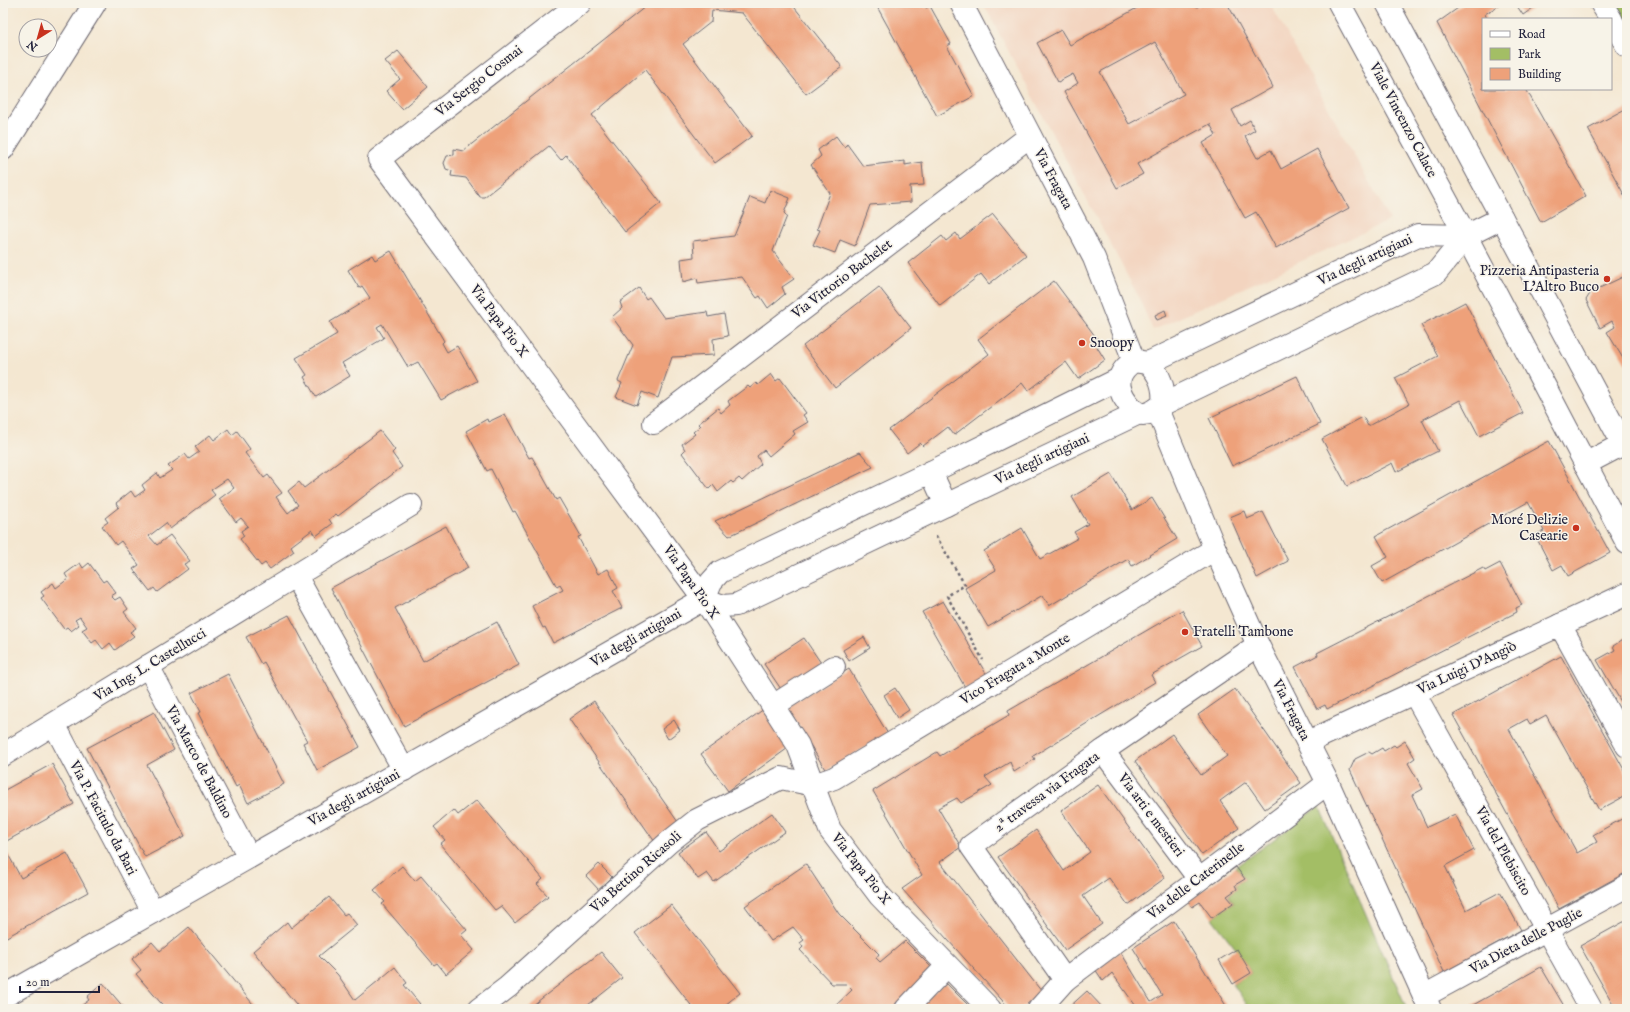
<svg xmlns="http://www.w3.org/2000/svg" width="1630" height="1012" font-family="'IM FELL English',serif">
<style>
.built{fill:#f3d4bf}
.green{fill:#a3be65;stroke:#627050}
.building{fill:#eea17a;fill-rule:evenodd}
.lines{fill:none;stroke-linecap:round;stroke-linejoin:round}
.minor-casing{stroke:#6c6770;stroke-width:24}
.path{stroke:#6c6770;stroke-width:2.5;stroke-dasharray:3 3;stroke-linecap:butt}
.minor{stroke:#fff;stroke-width:22}
.poi-dot{fill:#c8321e;stroke:#f7f3e8;stroke-width:1.5}
.labels{text-anchor:middle;dominant-baseline:central;stroke-width:3;stroke-linejoin:round;paint-order:stroke}
.street-label{font-size:14px;fill:#22223b;stroke:#f7f3e8}
.poi-label{font-size:14px;fill:#22223b;stroke:#f7f3e8;text-anchor:end}
</style>
<rect width="100%" height="100%" fill="#f7f3e8"/>
<filter id="ink" filterUnits="userSpaceOnUse"><feTurbulence type="fractalNoise" baseFrequency=".025" numOctaves="2"/><feDisplacementMap in="SourceGraphic" scale="8" xChannelSelector="R" yChannelSelector="G"/><feConvolveMatrix kernelMatrix="1 2 1 2 8 2 1 2 1" color-interpolation-filters="sRGB"/></filter>
<filter id="wash" filterUnits="userSpaceOnUse"><feTurbulence type="fractalNoise" baseFrequency=".012" numOctaves="4" result="noise"/><feDisplacementMap in="SourceGraphic" scale="16" xChannelSelector="R" yChannelSelector="G"/><feGaussianBlur stdDeviation="0.9" result="paint"/><feColorMatrix in="noise" values="0 0 0 0 0 0 0 0 0 0 0 0 0 0 0 0 0 1.4 0 .05"/><feComposite in="paint" operator="in"/></filter>
<g filter="url(#wash)">
<rect width="100%" height="100%" fill="#f4e7d1"/>
<!-- built -->
<path class="built" d="M983 3H1270L1390 220 1153 330 1138 296Z"/>
<!-- green -->
<g class="green">
<path d="M1613 3H1627V26Z"/>
<path d="M1319 806 1407 1009H1250L1233 984 1251 973 1236 949 1212 918 1233 903 1228 896 1237 889 1235 885 1245 879 1236 867Z"/>
</g>
<g id="blocks">
<!-- building -->
<g class="building">
<path d="M650 3H791L842 67 806 94 742 13 712 10 711 22 683 44 752 136 715 163 645 70 592 115 661 203 625 232 566 155 561 160 549 146 484 197H480L466 178 451 176 452 171 446 169 444 163 447 156 454 155V149L463 151Z"/>
<path d="M875 3H924L926 8 930 6 951 44 947 46 974 96 937 116Z"/>
<path d="M1146 3H1195L1197 7 1204 3H1227L1273 87 1232 110 1240 126 1250 120 1255 130 1245 136 1257 158 1271 150 1281 169 1317 149 1349 208 1276 248 1256 212 1245 218 1203 143 1216 135 1210 124 1137 164 1143 174 1117 188 1064 92 1078 83 1073 74 1058 82 1037 43 1061 30 1070 45ZM1155 42 1184 94 1129 124 1100 72Z"/>
<path d="M1465 3H1503L1485 14 1487 19H1483V89H1526L1586 196 1541 222 1437 23Z"/>
<path d="M1515 3H1540L1523 15Z"/>
<path d="M398 51 428 87 402 109 386 91 400 79 385 61Z"/>
<path d="M1627 108V200L1588 129Z"/>
<path d="M836 136 844 147 847 144 863 166 905 161V165L922 162 924 185 910 186 911 202 870 205 855 246 840 240 835 253 813 245 820 230 817 229 830 193 811 165 821 156 818 150Z"/>
<path d="M770 190 790 198 784 213 787 216 773 251 794 279 782 287 785 294 768 308 760 296 757 298 742 277 698 283 697 278 683 282 681 259 694 257 693 241 734 236 750 197 765 203Z"/>
<path d="M993 214 1026 255 989 284 981 274 940 306 908 263 942 236 946 241 956 233 960 239Z"/>
<path d="M391 251 444 341 442 343 447 352 457 346 477 381 441 400 418 362 408 367 382 324 377 327 384 338 342 363 350 376 316 397 304 377 307 375 296 358 337 334 330 322 370 298 362 286 359 288 348 270 372 255 375 260Z"/>
<path d="M1627 275V365L1607 332 1615 327 1612 321 1600 328 1586 300 1591 292Z"/>
<path d="M1054 281 1101 344 1097 347 1105 360 1078 379 1066 362 1028 391 1022 383 954 435 948 427 923 446 920 443 907 453 889 430 989 354 978 339Z"/>
<path d="M879 287 911 328 835 388 803 346Z"/>
<path d="M639 288 646 299 649 297 664 318 707 312 708 317 724 314 728 336 713 339 714 355 672 357 658 398 642 392 637 405 616 397 622 383 618 381 633 345 612 317 622 308 620 302Z"/>
<path d="M1465 302 1523 413 1479 436 1460 400 1422 420 1438 451 1396 472 1392 463 1347 486 1322 439 1363 417 1368 426 1409 404 1395 378 1438 356 1421 325Z"/>
<path d="M1165 310 1167 316 1157 320 1155 315Z"/>
<path d="M771 374 776 381 780 378 806 413 803 415 808 422 793 431 795 434 769 456 764 450 757 456 761 464 742 481 739 478 733 483 731 481 718 492 713 485 709 489 682 453 685 450 682 444 695 434 693 432 700 426 698 424 718 408 721 413 730 405 728 401 748 386 750 388 756 383 758 385Z"/>
<path d="M1297 376 1320 424 1232 466 1209 418Z"/>
<path d="M505 414 529 458 532 457 556 500 559 498 581 536 578 537 598 574 608 569 618 588 613 591 622 608 553 643 545 627 543 628 532 606 563 590 560 585 557 587 515 511 513 512 491 469 487 471 466 431 487 419 488 422Z"/>
<path d="M228 429 232 435 237 431 250 449 245 453 264 478 268 475 282 493 276 497 288 513 298 505 288 491 299 482 304 488 380 431 395 450 392 453 402 467 338 516 336 514 329 519 332 524 316 536 312 530 291 546 294 551 270 569 265 563 261 566 240 539 244 536 241 531 248 526 241 518 236 522 219 499 234 488 227 479 211 490 215 495 170 529 166 523 149 536 157 545 170 535 190 561 184 564 188 569 157 592 154 588 150 591 133 569 139 565 121 541 116 545 102 526 108 522 105 518 119 507 116 503 131 491 135 497 145 490 142 485 157 473 160 478 172 470 168 466 185 454 189 459 199 452 195 447 210 435 214 440Z"/>
<path d="M1549 441 1610 553 1568 576 1562 565 1553 570 1535 535 1544 531 1528 502 1382 583 1372 566 1388 557 1376 536Z"/>
<path d="M860 452 873 467 729 536 715 521Z"/>
<path d="M1111 474 1132 510 1152 498 1177 539 1132 566 1128 559 1049 606 1043 595 988 627 965 588 996 570 984 551 1022 528 1040 559 1078 538 1074 532 1088 524 1072 497Z"/>
<path d="M1244 511 1247 519 1263 512 1288 561 1257 578 1230 517Z"/>
<path d="M446 526 468 568 395 608 423 661 497 622 519 665 404 726 331 588Z"/>
<path d="M80 563 83 568 89 563 103 582 106 580 116 593 111 596 115 600 120 597 128 609 124 612 136 628 130 632 134 636 115 650 110 643 103 649 96 640 92 643 82 630 87 627 80 617 75 620 79 625 71 631 67 627 64 629 41 598 44 596 41 592 53 583 56 588 68 579 65 574Z"/>
<path d="M1500 563 1522 605 1516 608 1517 612 1327 709 1325 705 1317 709 1295 667 1318 655 1317 653 1483 568 1485 571Z"/>
<path d="M943 601 988 677 966 689 922 612Z"/>
<path d="M1182 610 1202 646 1151 675 1155 682 1033 756 1035 759 1014 772 1010 762 985 777 992 785 961 803 957 798 938 808 961 847 940 862 1042 992 1021 1009H1010L902 889 922 875 873 791 937 752 940 756 1009 715 1008 711Z"/>
<path d="M289 615 360 747 317 770 303 743 307 741 264 662 261 664 246 637Z"/>
<path d="M864 637 870 648 849 661 843 650Z"/>
<path d="M1627 637V728L1617 711 1624 707 1597 660 1615 650 1613 646Z"/>
<path d="M804 638 823 666 783 692 764 664Z"/>
<path d="M1561 656 1627 775V795L1599 810 1546 715 1530 724 1527 719 1509 729 1577 853 1597 842 1593 835 1627 816V872L1559 909 1453 715Z"/>
<path d="M849 669 888 734 826 771 787 706Z"/>
<path d="M228 674 284 784 248 803 239 785 236 787 198 713 201 712 191 693Z"/>
<path d="M895 688 909 710 897 718 884 695Z"/>
<path d="M1235 689 1301 783 1265 809 1246 782 1220 801 1239 828 1202 855 1135 761 1172 734 1201 775 1227 756 1198 715Z"/>
<path d="M594 701 680 825 655 842 569 719Z"/>
<path d="M764 709 791 746 728 791 701 754Z"/>
<path d="M154 712 174 750 147 765 185 836 145 857 87 748Z"/>
<path d="M674 720 680 730 668 739 662 729Z"/>
<path d="M1405 741 1415 758 1408 763 1423 789 1412 795 1427 827 1455 814 1474 850 1445 866 1466 910 1500 892 1521 930 1444 972 1350 770 1355 759 1369 752 1372 754 1382 748 1384 751 1394 745 1396 747Z"/>
<path d="M52 764 74 804 3 843V791Z"/>
<path d="M1098 785 1165 878 1128 905 1109 878 1083 896 1102 924 1065 950 998 857 1036 830 1064 871 1090 852 1061 811Z"/>
<path d="M477 800 543 879 537 884 548 896 515 923 501 906 495 910 440 844 445 840 434 827 454 810 458 815Z"/>
<path d="M772 813 785 832 714 882 707 873 698 879 678 852 706 832 719 851Z"/>
<path d="M3 845 21 878 67 853 88 892 3 939Z"/>
<path d="M599 864 612 877 599 890 586 876Z"/>
<path d="M806 864 839 914 879 954 876 958 880 962 905 941 936 972 898 1009H832L852 990 846 984H832L800 950 803 947 800 943 804 940 793 927 771 941 745 906Z"/>
<path d="M402 866 415 881 421 876 467 930 461 935 474 950 446 974 437 963 434 965 382 904 385 902 374 890Z"/>
<path d="M1236 867 1245 879 1235 885 1237 889 1227 896 1233 903 1212 918 1200 902 1192 907 1188 901Z"/>
<path d="M329 897 344 915 347 913 357 925 319 956 338 975 355 1000 395 967 407 983 404 985 420 1004 414 1009H300L253 951 287 922 291 928Z"/>
<path d="M671 905 740 993 720 1009H694L635 933Z"/>
<path d="M1627 920V1009H1616L1580 946Z"/>
<path d="M1174 921 1228 1009H1138L1112 973 1103 981 1095 969 1120 951 1151 1002 1162 995 1133 948Z"/>
<path d="M189 927 257 1009H166L136 974 141 970 132 959 152 942 160 951Z"/>
<path d="M1237 949 1251 973 1233 984 1219 960Z"/>
<path d="M601 952 622 978 583 1009H528Z"/>
<path d="M1541 967 1564 1006 1559 1009H1466Z"/>
<path d="M945 982 972 1009H917Z"/>
<path d="M103 983 125 1009H77L89 1000 87 997Z"/>
<path d="M1087 991 1104 1009H1067Z"/>
</g>
</g>
</g>
<g filter="url(#ink)">
<use href="#blocks" fill-opacity="0" stroke="#6c6770" stroke-width="1"/>
<g class="lines">
<defs>
<g id="minor">
<path d="M580 3 379 159 704 599 798 745 830 830 880 896 990 1009"/>
<path d="M961 3 1094 258 1134 361"/>
<path d="M1339 3 1466 236 1627 543"/>
<path d="M1387 3 1623 444"/>
<path d="M1601 3 1611 19"/>
<path d="M1611 20 1627 46"/>
<path d="M3 149 95 3"/>
<path d="M1134 361 1148 363C1160 374 1165 387 1163 404 1157 409 1147 417 1138 413 1134 411 1130 406 1127 402 1115 386 1117 372 1134 361Z"/>
<path d="M1148 363 1418 235 1466 236"/>
<path d="M1163 404 1436 273 1466 236 1502 218"/>
<path d="M1157 409 1215 549 1258 645 1328 783 1430 1009"/>
<path d="M654 423 1030 136"/>
<path d="M1585 464 1627 442"/>
<path d="M931 472 946 505"/>
<path d="M296 576 404 770"/>
<path d="M704 599 723 606 736 605 1139 413"/>
<path d="M1560 625 1627 746"/>
<path d="M148 666 249 857"/>
<path d="M1414 693 1591 1009"/>
<path d="M773 706 834 667"/>
<path d="M54 724 153 912"/>
<path d="M1308 742 1627 594"/>
<path d="M1103 751 1199 879"/>
<path d="M3 755 411 505"/>
<path d="M1065 980 971 846 1103 751 1258 645"/>
<path d="M1424 996 1627 886"/>
<path d="M3 997 704 599 711 582 720 572 931 472 1119 379"/>
<path d="M479 1009 508 987 669 842 697 820 781 778 814 785 834 778 1215 549"/>
<path d="M906 1009 947 966"/>
<path d="M1039 1009 1065 980 1328 783"/>
</g>
</defs>
<!-- minor casing -->
<use href="#minor" class="minor-casing"/>
<!-- path -->
<path class="path" d="M936 536 965 585 947 596 983 660"/>
<!-- minor -->
<use href="#minor" class="minor"/>
</g>
</g>
<!-- markers -->
<g class="poi-dot">
<circle cx="1607" cy="279" r="4"/>
<circle cx="1082" cy="343" r="4"/>
<circle cx="1576" cy="528" r="4"/>
<circle cx="1185" cy="632" r="4"/>
</g>
<g class="labels">
<!-- street labels -->
<g class="street-label">
<text transform="translate(479 81) rotate(-38)">Via Sergio Cosmai</text>
<text transform="translate(1403 120) rotate(62)">Viale Vincenzo Calace</text>
<text transform="translate(1053 179) rotate(62)">Via Fragata</text>
<text transform="translate(1365 260) rotate(-25)">Via degli artigiani</text>
<text transform="translate(842 279) rotate(-37)">Via Vittorio Bachelet</text>
<text transform="translate(499 321) rotate(53)">Via Papa Pio X</text>
<text transform="translate(1042 459) rotate(-25)">Via degli artigiani</text>
<text transform="translate(691 582) rotate(55)">Via Papa Pio X</text>
<text transform="translate(636 638) rotate(-30)">Via degli artigiani</text>
<text transform="translate(150 665) rotate(-31)">Via Ing. L. Castellucci</text>
<text transform="translate(1467 668) rotate(-25)">Via Luigi D'Angiò</text>
<text transform="translate(1015 669) rotate(-31)">Vico Fragata a Monte</text>
<text transform="translate(1291 710) rotate(63)">Via Fragata</text>
<text transform="translate(199 762) rotate(62)">Via Marco de Baldino</text>
<text transform="translate(1047 792) rotate(-36)">2ª travessa via Fragata</text>
<text transform="translate(354 798) rotate(-29)">Via degli artigiani</text>
<text transform="translate(1151 815) rotate(53)">Via arti e mestieri</text>
<text transform="translate(103 818) rotate(62)">Via P. Facitulo da Bari</text>
<text transform="translate(1503 851) rotate(61)">Via del Plebiscito</text>
<text transform="translate(861 869) rotate(52)">Via Papa Pio X</text>
<text transform="translate(636 872) rotate(-41)">Via Bettino Ricasoli</text>
<text transform="translate(1196 881) rotate(-37)">Via delle Caterinelle</text>
<text transform="translate(1526 941) rotate(-28)">Via Dieta delle Puglie</text>
</g>
<!-- poi labels -->
<g class="poi-label">
<text x="1599" y="271">Pizzeria Antipasteria<tspan x="1599" dy="16">L'Altro Buco</tspan></text>
<text x="1090" y="343" text-anchor="start">Snoopy</text>
<text x="1568" y="520">Moré Delizie<tspan x="1568" dy="16">Casearie</tspan></text>
<text x="1193" y="632" text-anchor="start">Fratelli Tambone</text>
</g>
</g>
<!-- margin -->
<rect width="1630" height="1012" fill="none" stroke="#f7f3e8" stroke-width="16"/>
<!-- legend -->
<rect x="1482" y="18" width="130" height="72" fill="#f7f3e8" stroke="#a29fa3"/>
<rect x="1490" y="31" width="20" height="6" fill="#ffffff" stroke="#a29fa3"/>
<text x="1518" y="38" font-size="12" fill="#22223b">Road</text>
<rect x="1490" y="48" width="20" height="12" fill="#a3be65" stroke="#a29fa3"/>
<text x="1518" y="58" font-size="12" fill="#22223b">Park</text>
<rect x="1490" y="68" width="20" height="12" fill="#eea17a" stroke="#a29fa3"/>
<text x="1518" y="78" font-size="12" fill="#22223b">Building</text>
<!-- north arrow -->
<g transform="translate(38 38) rotate(217)"><circle r="19" fill="#f7f3e8" stroke="#a29fa3"/>
<path d="M0-3L7 15L0 10L-7 15Z" fill="#c8321e"/>
<text y="-6" font-size="11" font-weight="bold" text-anchor="middle" fill="#22223b">N</text>
</g>
<!-- scale -->
<path d="M20 986v6h79v-6" fill="none" stroke="#22223b" stroke-width="2"/>
<text x="26" y="986" font-size="12" fill="#22223b" stroke="#f7f3e8" stroke-width="3" paint-order="stroke">20 m</text>
</svg>
